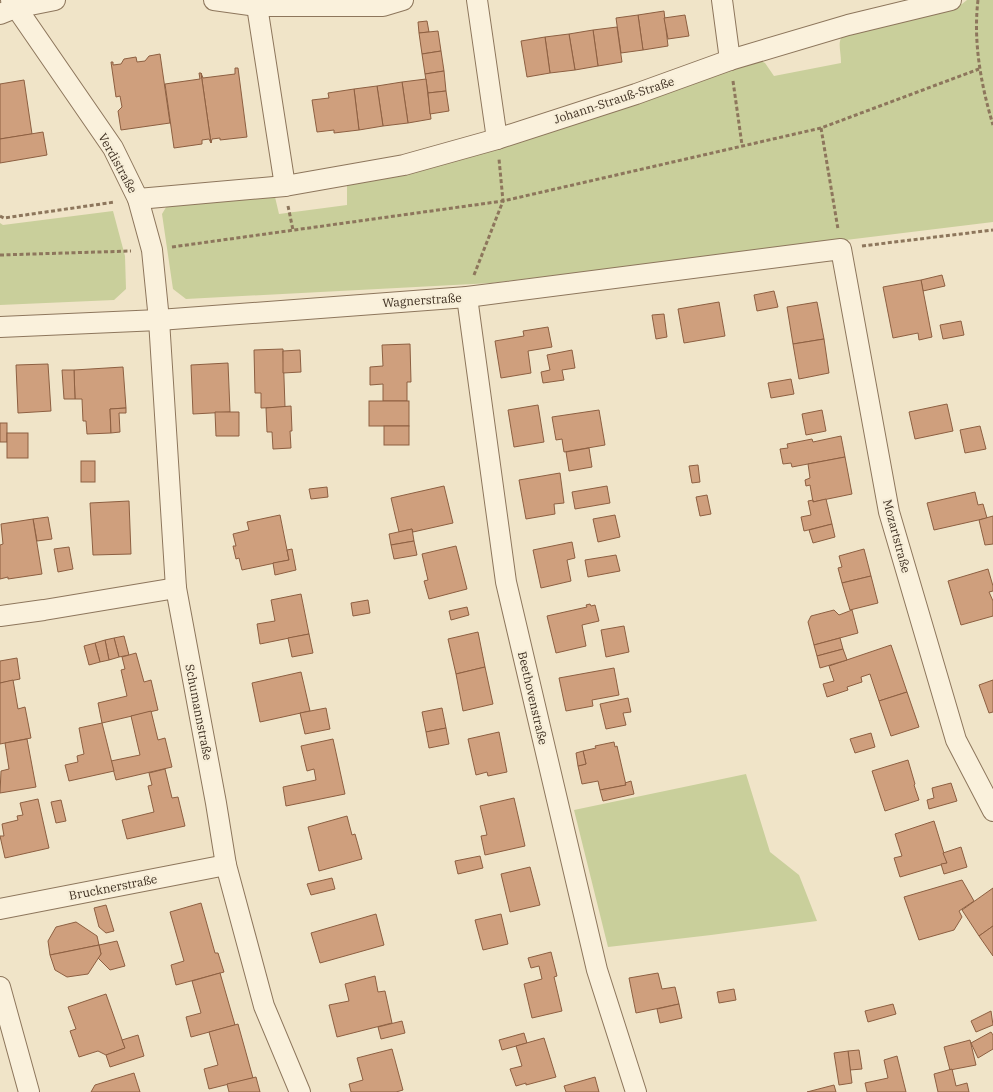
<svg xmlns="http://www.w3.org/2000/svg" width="993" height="1092" font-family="'IBM Plex Serif',serif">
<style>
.green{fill:#c9cf9b}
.building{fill:#cf9f7d;stroke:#8d5f41}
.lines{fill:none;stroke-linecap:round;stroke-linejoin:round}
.minor-casing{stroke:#8d765c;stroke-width:22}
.path{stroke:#8d765c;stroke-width:3;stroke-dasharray:4 2.5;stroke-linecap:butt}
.minor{stroke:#faf1dc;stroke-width:20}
.labels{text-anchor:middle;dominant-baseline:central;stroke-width:4.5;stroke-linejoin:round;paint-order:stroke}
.street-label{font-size:12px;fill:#3d2e20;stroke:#f7eed8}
</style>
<rect width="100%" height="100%" fill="#f0e4c8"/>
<!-- green -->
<g class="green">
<path d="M967 0H993V222L492 283 186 299 173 289 162 214 168 204 267 190 275 197 279 214 347 205V184L757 59 765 63 774 76 841 63C841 46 834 38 852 28L962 4Z"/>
<path d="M113 211 125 256 126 289 114 300 0 305V223L3 225Z"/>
<path d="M746 774 770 852 799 875 817 921 711 935 608 947 574 810Z"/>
</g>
<!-- building -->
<g class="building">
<path d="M664 11 668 46 643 50 638 15Z"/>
<path d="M638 15 643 50 621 53 616 18Z"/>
<path d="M685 15 689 36 668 39 664 18Z"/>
<path d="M427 21 429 32 419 33 418 22Z"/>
<path d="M617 27 622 62 598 66 593 30Z"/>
<path d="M593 30 598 66 575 70 569 34Z"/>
<path d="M438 31 441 51 422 54 419 33Z"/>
<path d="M569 34 575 70 550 73 545 37Z"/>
<path d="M545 37 550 73 527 77 521 41Z"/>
<path d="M441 51 444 71 425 74 422 54Z"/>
<path d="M160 54 170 123 121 130 118 111 122 107 120 96 116 97 111 62H113V65L121 64 124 59 136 57 137 62 145 61 149 56Z"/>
<path d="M235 68H238L247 137 220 140V138L212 139 211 143 201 73 203 78 235 74Z"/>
<path d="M444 71 446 91 428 93 425 74Z"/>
<path d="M199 73H201L211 143 209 139 202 140V144L174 148 165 84 200 79Z"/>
<path d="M426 79 431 119 408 123 402 82Z"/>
<path d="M24 80 32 134 0 139V84Z"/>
<path d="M402 82 408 123 383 126 377 86Z"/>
<path d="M377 86 383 126 359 130 354 89Z"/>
<path d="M354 89 359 130 334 133V130L317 132 312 100 329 98 328 93Z"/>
<path d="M446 91 449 111 430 114 428 93Z"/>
<path d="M43 132 47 155 0 163V139Z"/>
<path d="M942 275 945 286 923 291 921 280Z"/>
<path d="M921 280 932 337 919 340 918 333 893 338 883 287Z"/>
<path d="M774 291 778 307 757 311 754 295Z"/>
<path d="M719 302 725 336 684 343 678 309Z"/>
<path d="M817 302 824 339 793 344 787 307Z"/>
<path d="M664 314 667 337 656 339 652 315Z"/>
<path d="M961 321 964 335 943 339 940 325Z"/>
<path d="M548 327 552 347 528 351 531 373 501 378 495 341 524 336 523 331Z"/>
<path d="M824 339 829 373 799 379 793 344Z"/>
<path d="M410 344 411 382H407V401H383V384L370 385V367L383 366 382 345Z"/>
<path d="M283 349 285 407 261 408V393H255L254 350Z"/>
<path d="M300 350 301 372 283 373V351Z"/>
<path d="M572 350 575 368 562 370 564 380 543 383 541 372 550 370 547 355Z"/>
<path d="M228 363 230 412 193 414 191 365Z"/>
<path d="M48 364 51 411 18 413 16 365Z"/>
<path d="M123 367 126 408 110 409 111 433 87 434 86 421H83L82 399H75L74 370Z"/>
<path d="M62 370H74L75 399H64Z"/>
<path d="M791 379 794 394 771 398 768 383Z"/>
<rect x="369" y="401" width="40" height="25"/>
<path d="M947 404 953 431 915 439 909 412Z"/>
<path d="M538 405 544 442 514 447 508 410Z"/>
<path d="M291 406 292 431H290L291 448 273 449 272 432H267L266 408Z"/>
<path d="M126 408V413H119L120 432 111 433 110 409Z"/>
<path d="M599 410 605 445 564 452 562 439 556 440 552 417Z"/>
<path d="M822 410 826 431 806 435 802 414Z"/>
<path d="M215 412H239V436H216Z"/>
<rect x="0" y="423" width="7" height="19"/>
<rect x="384" y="426" width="25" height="19"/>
<path d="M980 426 986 449 965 453 960 430Z"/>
<rect x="7" y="433" width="21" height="25"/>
<path d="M841 436 845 457 792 467 791 463 783 464 780 449 788 448 787 444 812 439 813 442Z"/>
<path d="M589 448 592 467 569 471 566 452Z"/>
<path d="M845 457 852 494 813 502 810 485 806 486 805 480 810 478 808 464Z"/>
<rect x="81" y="461" width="14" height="21"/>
<path d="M698 465 700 482 692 483 689 466Z"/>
<path d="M560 473 564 503 554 504 555 514 526 519 519 480Z"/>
<path d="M444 486 453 523 413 532 412 529 399 532 391 498Z"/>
<path d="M607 486 610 503 575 509 572 492Z"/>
<path d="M327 487 328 497 311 499 309 489Z"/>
<path d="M975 492 978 505 983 504 987 518 934 530 927 503Z"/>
<path d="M707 495 711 514 700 516 696 497Z"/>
<path d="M826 499 832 524 804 531 801 517 811 515 808 501 813 500V502Z"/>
<path d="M129 501 131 554 93 555 90 503Z"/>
<path d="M280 515 289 560 242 570 239 558 236 559 233 546H236L233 534 249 530 247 522Z"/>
<path d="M615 515 620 537 598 542 593 519Z"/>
<path d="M993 516V544L985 545 979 520Z"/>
<path d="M48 517 52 539 37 541 33 519Z"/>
<path d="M33 519 42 574 8 579V577L0 579V545L3 544 1 524Z"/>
<path d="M832 524 835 537 813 543 809 530Z"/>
<path d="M412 529 414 541 391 545 389 534Z"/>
<path d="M414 541 417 555 394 559 391 545Z"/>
<path d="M572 542 575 558 567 560 571 581 541 588 533 550Z"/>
<path d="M456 546 467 589 429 599 424 581 428 580 422 554Z"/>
<path d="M69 547 73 569 58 572 54 549Z"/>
<path d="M292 549 296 570 275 575 273 563 289 560 287 550Z"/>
<path d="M864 549 871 576 842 583 838 568 842 567 839 556Z"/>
<path d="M616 555 620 571 588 577 585 560Z"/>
<path d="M988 569 993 586V591L989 592 993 601V616L961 625 948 581Z"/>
<path d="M871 576 878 603 850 610 842 583Z"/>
<path d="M301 594 309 634 260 644 257 624 275 621 271 600Z"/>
<path d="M368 600 370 613 353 616 351 603Z"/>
<path d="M590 604 591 606 595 605 599 621 582 625 586 646 556 653 547 616 587 607 586 605Z"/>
<path d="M467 607 469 615 451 620 449 611Z"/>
<path d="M834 610 839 615 852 610 858 633 814 645 808 622 811 616Z"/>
<path d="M624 626 629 652 606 657 601 630Z"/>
<path d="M478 632 485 667 456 674 448 639Z"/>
<path d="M309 634 313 653 292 657 288 638Z"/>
<path d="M124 636 129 655 119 657 114 638Z"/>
<path d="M114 638 119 657 109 660 105 640Z"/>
<path d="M840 638 843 649 817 656 814 645Z"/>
<path d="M105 640 109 660 100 662 95 643Z"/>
<path d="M95 643 100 662 89 665 84 646Z"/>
<path d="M891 645 907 692 879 701 870 674 861 677 862 682 847 687 848 690 827 697 823 684 834 681 829 666Z"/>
<path d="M843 649 847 660 820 668 817 656Z"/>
<path d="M136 653 144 682 151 680 158 710 102 723 98 703 127 696 121 670 125 669 122 657Z"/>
<path d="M17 658 20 679 0 683V661Z"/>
<path d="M485 667 493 704 463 711 456 674Z"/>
<path d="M614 668 619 695 592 700 593 706 566 711 559 678Z"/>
<path d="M301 672 310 711 260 722 252 683Z"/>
<path d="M13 680 18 709 25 707 31 738 0 744V683Z"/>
<path d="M993 680V712L989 713 979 685Z"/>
<path d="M907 692 919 727 891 736 879 701Z"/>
<path d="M628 698 631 712 623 713 626 725 606 729 600 704Z"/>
<path d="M326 708 330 729 305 734 300 713Z"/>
<path d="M442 708 446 728 426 732 422 712Z"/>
<path d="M151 711 158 740 165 738 172 767 116 780 111 761 140 755 131 716Z"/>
<path d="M102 723 114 771 69 781 65 765 78 762 77 756 84 754 79 728Z"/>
<path d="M446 728 449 744 429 748 426 732Z"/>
<path d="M499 732 507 772 488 776 487 772 476 775 468 739Z"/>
<path d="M871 733 875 747 855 753 850 739Z"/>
<path d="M27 739 36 787 0 793 1 771 9 769 5 743Z"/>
<path d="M333 739 345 794 286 806 283 787 316 780 314 769 307 771 301 746Z"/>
<path d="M614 742 615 747 617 746 626 785 600 790 598 781 582 784 578 766 586 764 583 751 596 748 595 746Z"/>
<path d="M583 751 586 764 578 766 576 753Z"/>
<path d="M908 760 915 784 914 785 919 800 885 811 872 771Z"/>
<path d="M165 769 172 798 178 797 185 826 127 839 122 820 154 812 148 786 152 785 149 773Z"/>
<path d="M631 781 634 794 603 801 600 790 626 785 625 783Z"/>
<path d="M951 783 957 801 929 809 927 800 934 798 932 788Z"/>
<path d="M514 798 525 846 485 855 481 836 487 835 480 806Z"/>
<path d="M38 799 49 848 5 858 0 836H4L2 824 18 820 17 816 23 815 20 803Z"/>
<path d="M61 800 66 821 56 823 51 802Z"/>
<path d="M347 816 352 835 355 834 362 859 319 871 308 827Z"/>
<path d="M934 821 947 863 900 877 894 858 902 856 895 834Z"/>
<path d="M961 847 967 867 944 874 941 864 947 863 943 853Z"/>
<path d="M480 856 483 868 458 874 455 861Z"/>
<path d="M530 867 540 905 510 912 501 874Z"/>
<path d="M332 878 335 889 311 895 307 884Z"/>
<path d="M962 880 974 901 959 911 962 917 954 930 919 940 904 897Z"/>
<path d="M993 888V926L979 936 962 910Z"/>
<path d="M201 903 215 953H218L224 972 176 985 171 965 184 961 170 912Z"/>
<path d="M106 905 114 931 106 933 99 927 94 908Z"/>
<path d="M376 914 384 945 320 963 311 933Z"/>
<path d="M501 914 508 944 483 950 475 920Z"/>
<path d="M76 922 97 936 99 945 50 955 48 941 56 927Z"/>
<path d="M993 926V956L979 936Z"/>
<path d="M117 941 125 966 110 970 98 958 101 954 99 945Z"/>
<path d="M99 945 101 954 88 974 67 977 55 970 50 955Z"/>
<path d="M551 952 557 976 554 977 562 1011 532 1018 524 984 542 979 539 966 531 968 528 958Z"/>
<path d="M220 973 235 1025 191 1037 186 1017 201 1013 192 981Z"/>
<path d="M658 973 662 989 675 987 679 1004 636 1013 629 978Z"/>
<path d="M375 976 378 992 385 991 392 1023 337 1037 329 1005 349 1001 345 984Z"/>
<path d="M734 989 736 1000 719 1003 717 992Z"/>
<path d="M106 994 125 1048 106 1055 98 1051 79 1057 70 1031 76 1029 68 1007Z"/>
<path d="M679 1004 682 1018 660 1023 657 1009Z"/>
<path d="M893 1004 896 1014 868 1022 865 1011Z"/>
<path d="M991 1011 993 1025 976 1032 971 1021Z"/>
<path d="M402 1021 405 1033 381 1039 378 1027Z"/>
<path d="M238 1024 253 1078 209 1089 204 1069 218 1065 209 1032Z"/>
<path d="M991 1032 993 1035V1049L978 1058 971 1043Z"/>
<path d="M524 1033 527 1043 502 1050 499 1040Z"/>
<path d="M138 1035 144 1056 110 1067 106 1055 125 1048 122 1040Z"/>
<path d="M544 1038 556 1077 526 1085V1083L516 1086 510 1069 522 1066 516 1046Z"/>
<path d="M970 1040 976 1065 950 1070 944 1047Z"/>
<path d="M392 1049 403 1090 396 1092H351L349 1084 363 1080 357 1058Z"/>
<path d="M859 1050 862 1069 850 1070 848 1051Z"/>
<path d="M848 1051 852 1083 839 1085 834 1053Z"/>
<path d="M897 1056 906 1092H867L865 1083 888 1078 884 1060Z"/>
<path d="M952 1069 956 1086 967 1083 969 1092H938L934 1074Z"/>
<path d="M134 1073 140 1092H91L95 1085Z"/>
<path d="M256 1077 260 1092H229L227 1084Z"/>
<path d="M595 1077 599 1092H566L564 1086Z"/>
<path d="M834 1085 836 1092H807Z"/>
</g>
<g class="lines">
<defs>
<g id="minor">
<path d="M11 0 113 148 138 199 152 250 159 320 176 588 216 803 226 865 264 1006 300 1092"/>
<path d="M214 0 257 6H383L403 0"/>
<path d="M477 0 497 139"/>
<path d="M722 0 730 60"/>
<path d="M257 6 285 186"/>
<path d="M0 14 15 8 55 0"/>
<path d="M138 199 285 186 404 165 497 139 636 94 730 60 848 25 951 0"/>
<path d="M467 297 506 582 597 970 636 1092"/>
<path d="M0 327 159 320 467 297 841 249 889 512 956 740 993 811"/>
<path d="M0 616 44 610 176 588"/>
<path d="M0 909 226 865"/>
<path d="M0 987 29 1092"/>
</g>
</defs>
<!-- minor casing -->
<use href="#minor" class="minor-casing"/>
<!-- path -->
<g class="path">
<path d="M978 0C973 42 981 85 993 125"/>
<path d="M733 81 742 145"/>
<path d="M821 128 838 229"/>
<path d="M288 206 293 230"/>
<path d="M0 216 4 218 115 202"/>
<path d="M862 246 993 230"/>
<path d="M172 247 503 201 821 128 979 69"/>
<path d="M0 255 131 251"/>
<path d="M474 275 503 201 499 159"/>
</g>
<!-- minor -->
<use href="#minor" class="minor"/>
</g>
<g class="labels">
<!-- street labels -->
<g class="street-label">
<text transform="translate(614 100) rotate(-18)">Johann-Strauß-Straße</text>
<text transform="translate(118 163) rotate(61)">Verdistraße</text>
<text transform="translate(422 300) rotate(-4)">Wagnerstraße</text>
<text transform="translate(897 536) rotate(75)">Mozartstraße</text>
<text transform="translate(533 698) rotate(77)">Beethovenstraße</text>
<text transform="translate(199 712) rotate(79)">Schumannstraße</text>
<text transform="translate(113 887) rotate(-11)">Brucknerstraße</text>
</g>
</g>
</svg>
